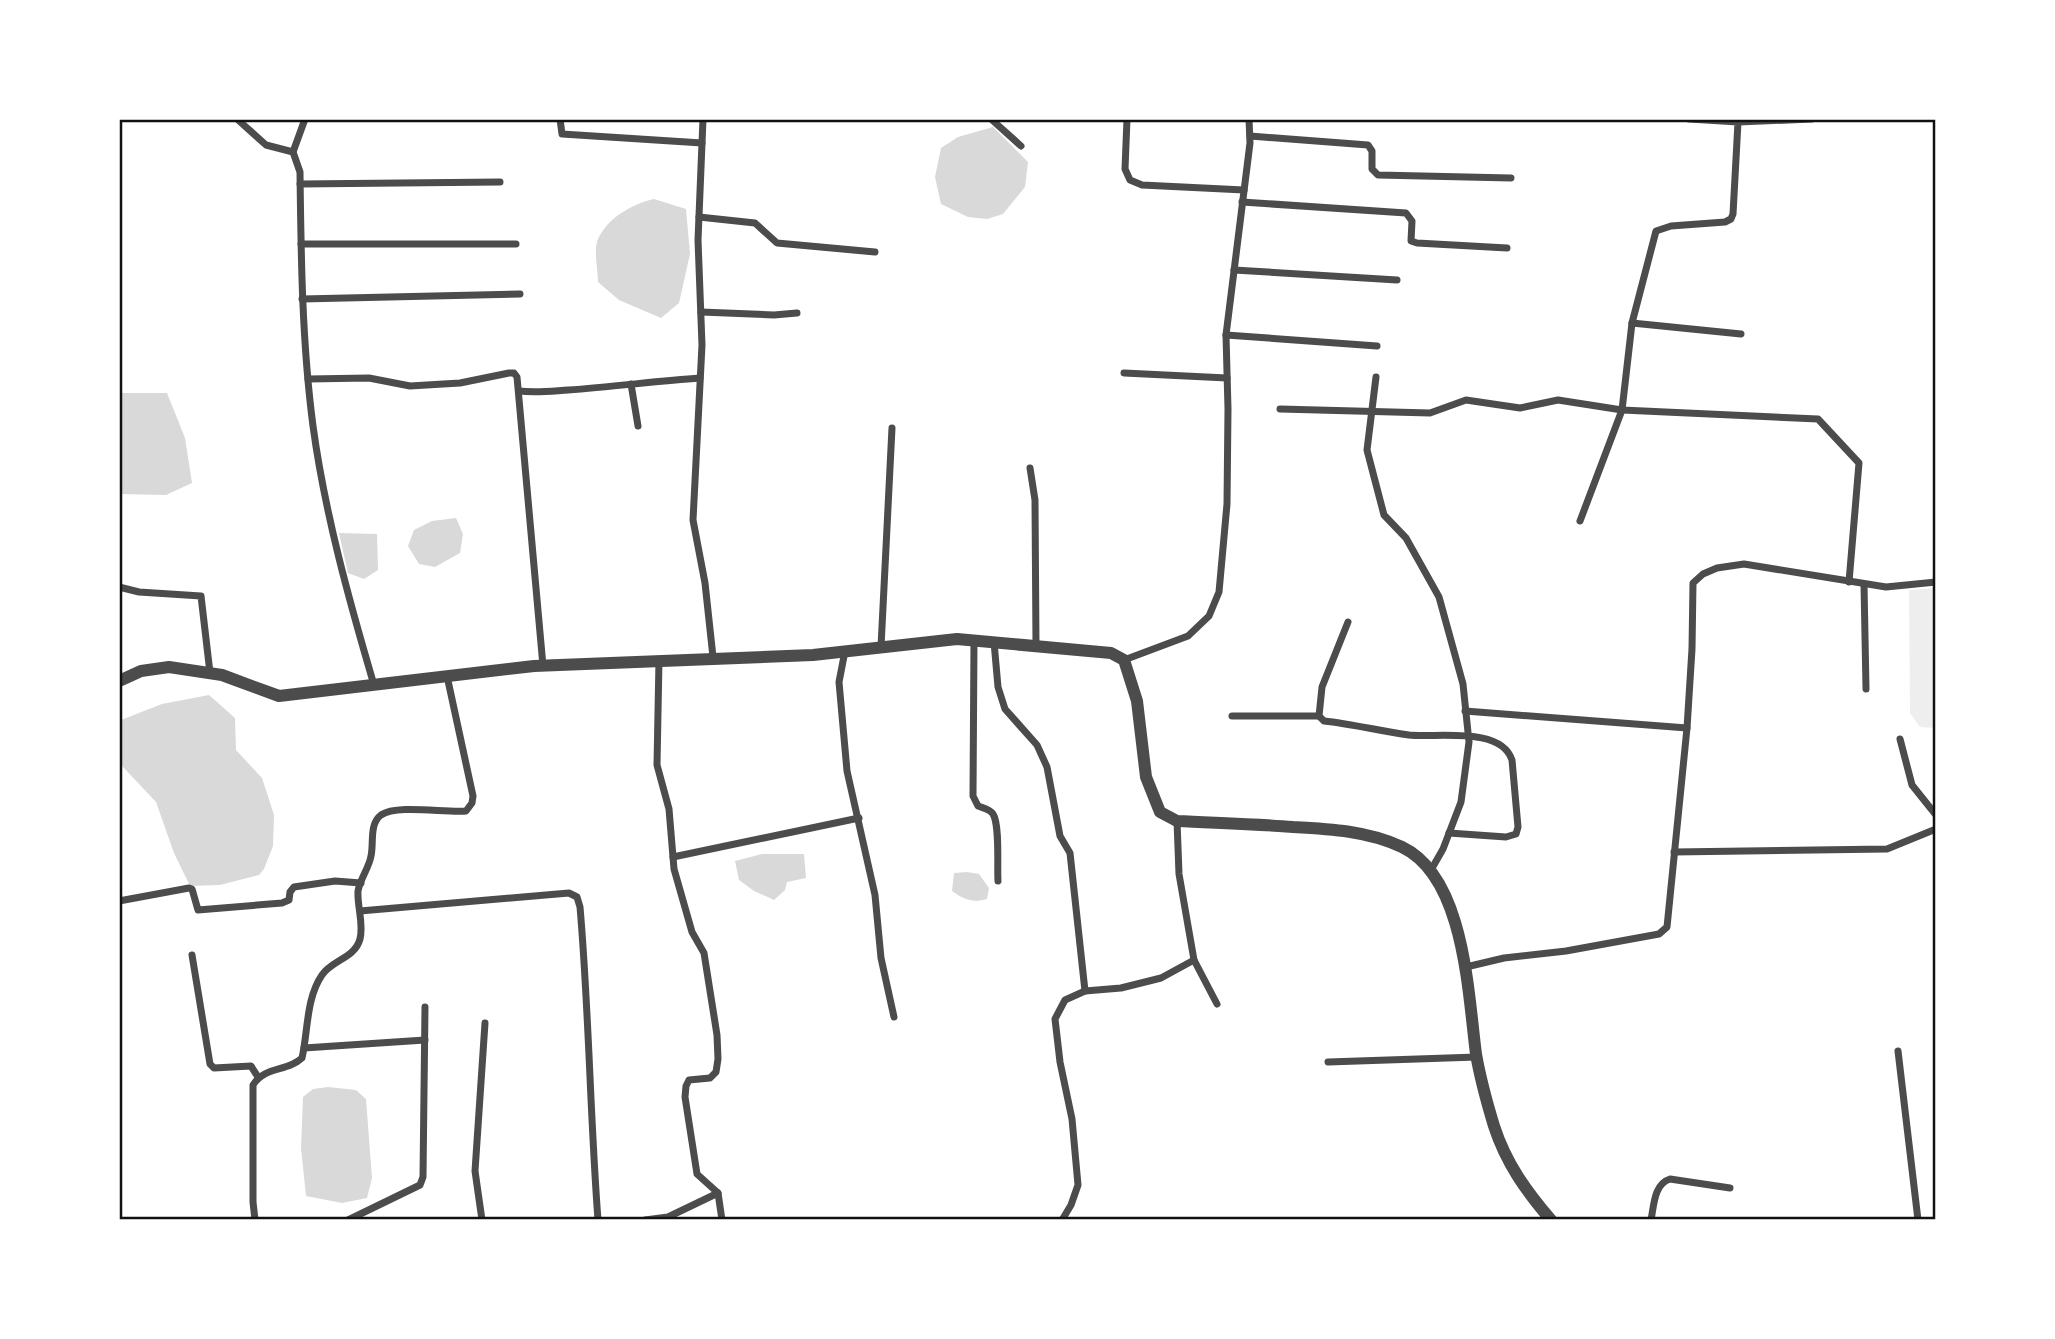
<svg xmlns="http://www.w3.org/2000/svg" width="2055" height="1339" font-family="Karla,sans-serif">
<style>
.green{fill:#eee}
.water{fill:#d9d9d9}
.lines{fill:none;stroke-linecap:round;stroke-linejoin:round}
.minor{stroke:#4c4c4c;stroke-width:7}
.tertiary{stroke:#4c4c4c;stroke-width:12}
.neatline{fill:none;stroke:#111;stroke-width:2.5}
</style>
<rect width="100%" height="100%" fill="#fff"/>
<!-- green -->
<path class="green" d="M1936 588V728L1920 727 1910 713 1909 590Z"/>
<!-- water -->
<g class="water">
<path d="M993 127 1028 162 1025 187 1003 214 987 219 968 217 941 204 935 177 941 148 958 137Z"/>
<path d="M654 199 686 209 690 254 679 303 661 318 619 300 598 282C598 271 594 253 597 242 605 219 632 204 654 199Z"/>
<path d="M119 393H167L185 438 192 483 166 495 119 494Z"/>
<path d="M456 518 463 534 460 553 435 567 419 564 408 546 414 530 432 521Z"/>
<path d="M339 533 377 534 378 570 364 579 348 573Z"/>
<path d="M209 695 235 718 236 750 262 778 274 815 273 846 264 869 259 875 220 885 190 886 174 853 156 802 123 767 119 760V725L121 720 162 704Z"/>
<path d="M762 854H804L806 878 787 882 785 890 774 900 754 891 739 880 735 861Z"/>
<path d="M967 872 979 874 989 888 987 899C972 903 965 900 952 891L954 873Z"/>
<path d="M328 1087 356 1090 366 1099 372 1178 367 1198 342 1203 306 1196 301 1148 303 1097 313 1089Z"/>
</g>
<g class="lines">
<!-- minor -->
<g class="minor">
<path d="M237 119 266 145 293 152 300 172C301 257 302 342 313 426 325 514 349 600 374 685"/>
<path d="M560 119 562 134 702 143"/>
<path d="M703 119 698 240 702 345 693 520 705 583 713 657"/>
<path d="M991 119 1021 146"/>
<path d="M1127 119 1125 169 1130 180 1142 185 1244 190"/>
<path d="M1738 122 1812 119"/>
<path d="M1250 136 1368 145 1372 151V169L1378 175 1511 178"/>
<path d="M293 152 305 119"/>
<path d="M300 184 500 182"/>
<path d="M1242 202 1406 213 1412 221 1411 241 1417 243 1507 248"/>
<path d="M699 217 755 223 777 243 875 252"/>
<path d="M301 244H516"/>
<path d="M1234 270 1397 280"/>
<path d="M302 299 520 294"/>
<path d="M701 312 774 315 797 313"/>
<path d="M1632 323 1741 334"/>
<path d="M1226 335 1377 346"/>
<path d="M1124 373 1227 378"/>
<path d="M1376 377 1367 450 1384 515 1406 538 1439 597 1463 684 1469 742 1461 802 1443 849 1431 870"/>
<path d="M308 379 369 378 410 386 460 383 509 373H514L517 377 543 666"/>
<path d="M631 384 638 426"/>
<path d="M519 391C536 393 552 391 568 390 613 387 656 381 700 378"/>
<path d="M1280 409 1430 413 1466 400 1520 408 1558 400 1622 410 1818 419 1859 463 1849 582"/>
<path d="M1030 468 1035 500 1036 645"/>
<path d="M1580 521 1622 410 1632 323 1656 231 1671 226 1725 222 1731 219 1733 214 1738 122 1689 119"/>
<path d="M1864 584 1866 689"/>
<path d="M119 587 139 592 201 596 210 673"/>
<path d="M1348 622 1322 687 1319 716 1324 721C1352 724 1380 731 1409 735 1437 738 1501 726 1512 760L1518 827 1516 834 1506 837 1449 833"/>
<path d="M974 640 973 796 978 806C983 808 990 809 993 814 1000 825 997 866 998 881"/>
<path d="M994 642 998 687 1005 709 1037 745 1047 767 1060 836 1070 853 1085 991"/>
<path d="M881 647 892 428"/>
<path d="M845 651 839 682 847 771 875 895 881 958 894 1017"/>
<path d="M659 660 657 765 669 809 674 869 692 932 704 953 717 1035 718 1059 716 1072 710 1078 689 1080 686 1086 685 1097 697 1174 718 1193 722 1220"/>
<path d="M1124 660 1188 636 1209 616 1219 592 1227 504 1228 409 1226 335 1250 143 1249 119"/>
<path d="M1465 711 1687 728"/>
<path d="M1232 716H1319"/>
<path d="M1900 739 1912 785 1936 815"/>
<path d="M1674 852 1887 849 1936 829"/>
<path d="M673 857 859 818"/>
<path d="M119 901 189 888 192 889 198 910 282 903 289 900 290 892 294 887 335 881 361 883"/>
<path d="M360 911 569 893 577 897 580 907C589 1011 590 1115 598 1220"/>
<path d="M192 955 210 1064 214 1068 251 1066 258 1077"/>
<path d="M1194 960 1217 1004"/>
<path d="M1466 967 1504 958 1566 951 1659 934 1667 927 1687 728 1692 649 1693 583 1703 574 1717 568 1744 564 1886 587 1936 582"/>
<path d="M304 1048 425 1040"/>
<path d="M1898 1051 1918 1220"/>
<path d="M1328 1062 1477 1057"/>
<path d="M255 1220 253 1202V1085C265 1066 287 1072 302 1058 308 1032 306 998 322 975 332 960 355 958 360 939 364 923 357 907 358 891 360 879 369 868 371 856 374 843 369 824 381 815 397 804 445 813 466 811L472 803 473 796 447 676"/>
<path d="M348 1220 420 1185 423 1177 425 1007"/>
<path d="M482 1220 475 1171 485 1023"/>
<path d="M645 1220 668 1217 718 1193"/>
<path d="M1062 1220 1071 1205 1078 1185 1072 1119 1060 1062 1055 1019 1065 1000 1085 991 1121 988 1161 978 1194 960 1179 874 1177 821"/>
<path d="M1651 1220C1654 1205 1654 1184 1670 1179L1730 1188"/>
</g>
<!-- tertiary -->
<path class="tertiary" d="M119 681 141 671 169 667 222 675 279 696 534 666 813 655 957 639 1111 653 1124 660 1137 701 1146 777 1160 812 1177 821C1216 823 1255 824 1293 827 1331 829 1368 831 1402 847 1465 877 1468 994 1476 1054 1480 1077 1487 1103 1494 1126 1506 1163 1526 1191 1551 1220"/>
</g>
<!-- border -->
<rect width="2055" height="1339" fill="none" stroke="#ffffff" stroke-width="242"/>
<rect x="121" y="121" width="1813" height="1097" class="neatline"/>
</svg>
